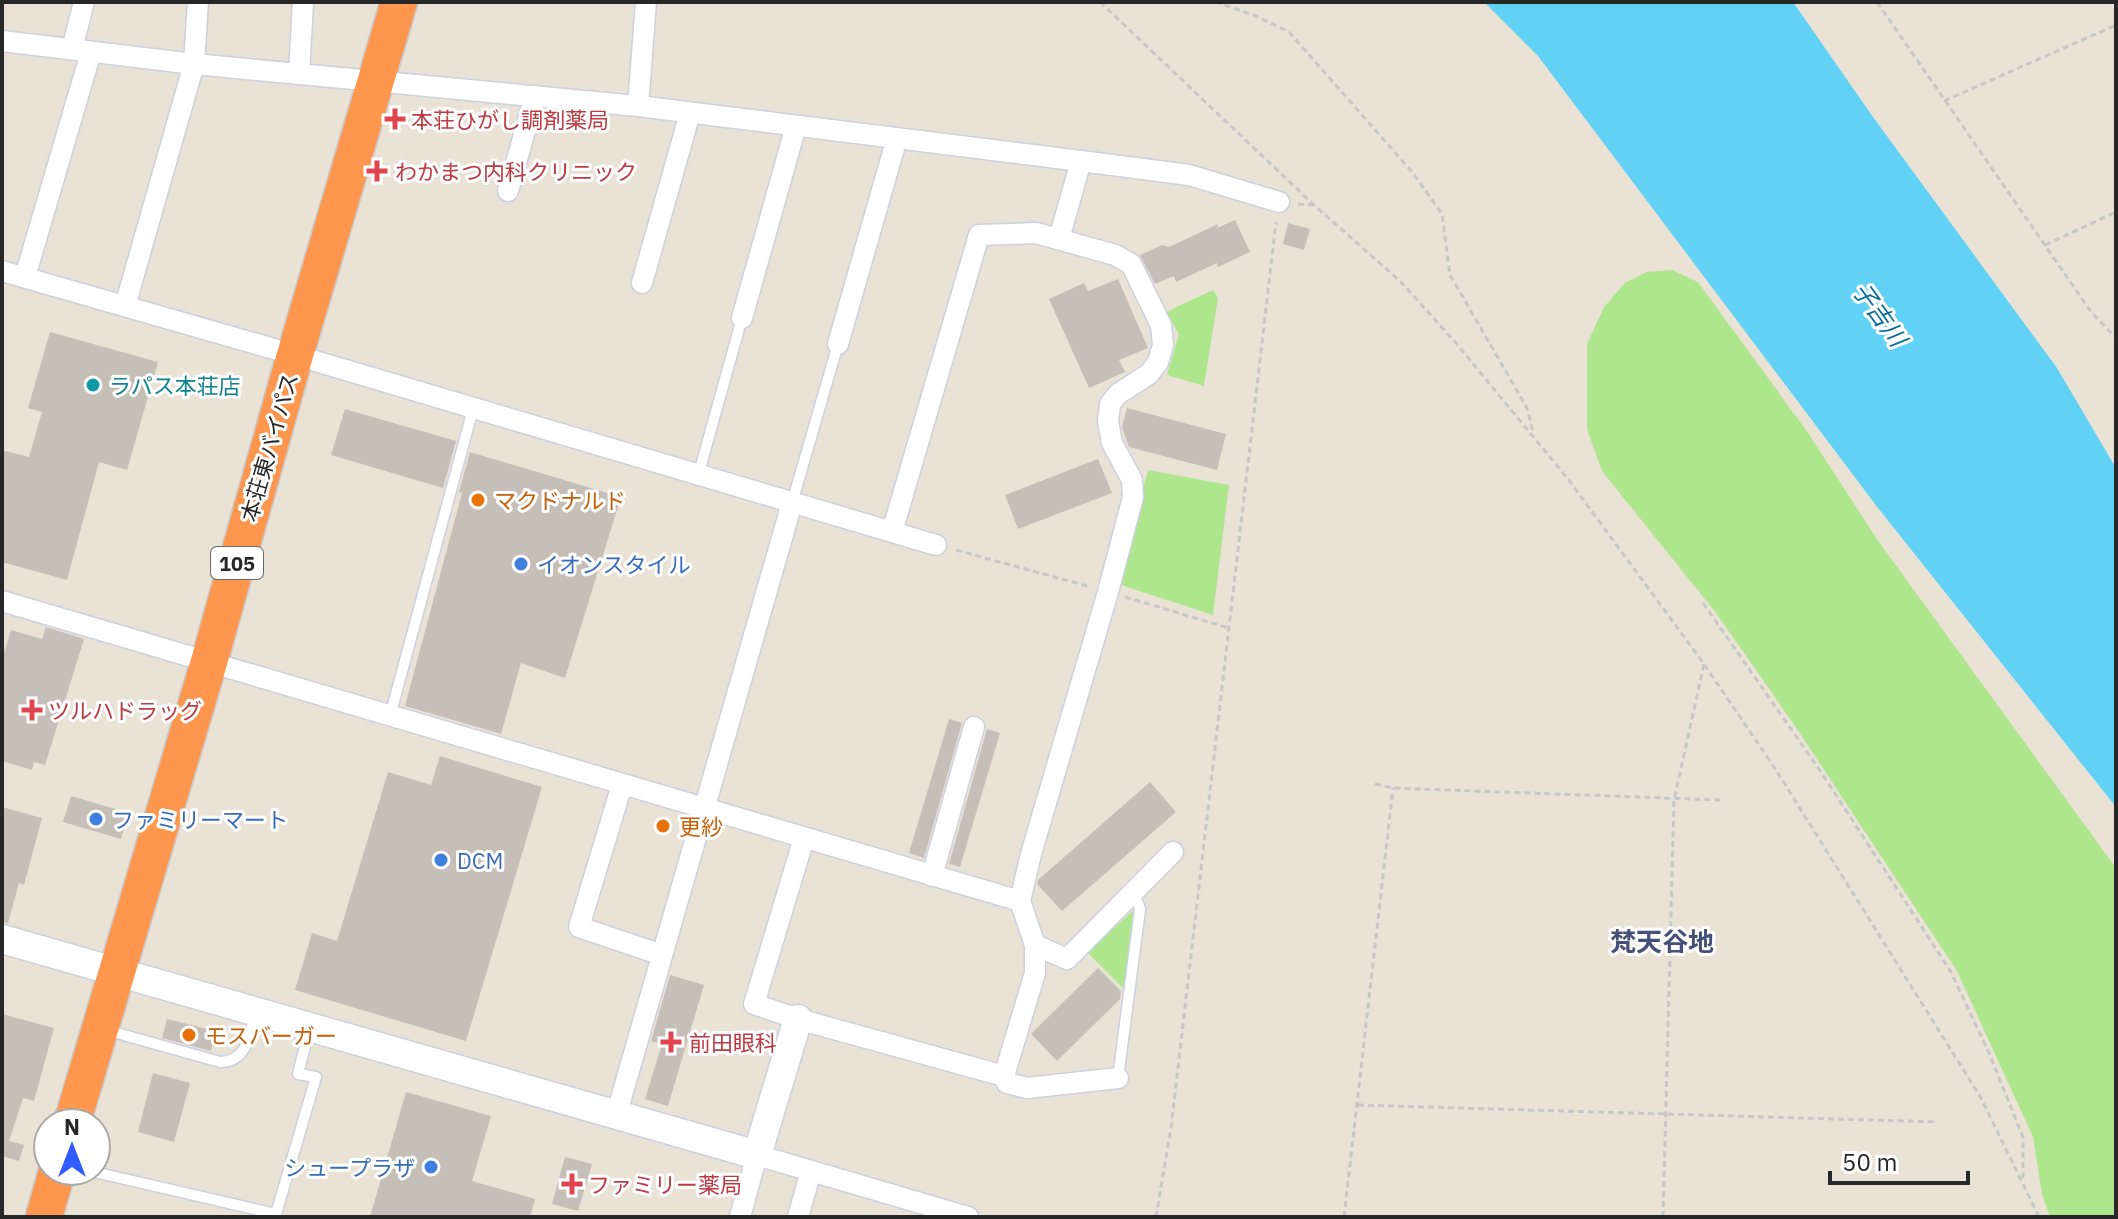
<svg xmlns="http://www.w3.org/2000/svg" width="2118" height="1219" font-family="'IBM Plex Sans','Noto Sans JP',sans-serif">
<style>
.green{fill:#aee68e}
.water{fill:#61d2f5}
.building{fill:#c6bfb7}
.lines{fill:none;stroke-linecap:round;stroke-linejoin:round}
.lane-casing{stroke:#ccd0e1;stroke-width:13}
.street-casing{stroke:#ccd0e1;stroke-width:23}
.secondary-casing{stroke:#ccd0e1;stroke-width:31}
.highway-casing{stroke:#c7c7c7;stroke-width:39}
.path{stroke:#c7c7c7;stroke-width:3;stroke-dasharray:6 4;stroke-linecap:butt}
.lane{stroke:#fff;stroke-width:10}
.street{stroke:#fff;stroke-width:20}
.secondary{stroke:#fff;stroke-width:28}
.highway{stroke:#ff964d;stroke-width:36}
.health-dot{fill:#e0444e;stroke:#fff;stroke-width:3}
.culture-dot{fill:#0f9aa8;stroke:#fff;stroke-width:3}
.food-dot{fill:#e8710a;stroke:#fff;stroke-width:3}
.shop-dot{fill:#3f7fe0;stroke:#fff;stroke-width:3}
.labels{text-anchor:middle;dominant-baseline:central;stroke-width:6;stroke-linejoin:round;paint-order:stroke}
.shield{fill:#fff;stroke:#686868;stroke-width:2}
.shield-label{font-size:20px;font-weight:bold;fill:#272727}
.health-label{font-size:22px;fill:#be3a42;stroke:#fff;text-anchor:start}
.culture-label{font-size:22px;fill:#0d838f;stroke:#fff;text-anchor:start}
.street-label{font-size:22px;fill:#272727;stroke:#fff}
.food-label{font-size:22px;fill:#c56008;stroke:#fff;text-anchor:start}
.shop-label{font-size:22px;fill:#366cbe;stroke:#fff;text-anchor:start}
.water-label{font-size:24px;font-style:italic;fill:#056c9c;stroke:#fff}
.quarter-label{font-size:26px;font-weight:bold;fill:#455079;stroke:#fff}
</style>
<rect width="100%" height="100%" fill="#ebe2d6"/>
<!-- green -->
<g class="green">
<path d="M1672 270 1698 282 1806 430 1879 542 2116 868V1217H2050L2042 1194 2033 1137 1957 971 1795 726 1716 613 1602 471 1587 429V344L1604 307 1625 283 1647 272Z"/>
<path d="M1213 290 1218 298 1204 386 1167 375 1179 334 1166 312Z"/>
<path d="M1148 470 1229 485 1213 615 1118 584Z"/>
<path d="M1136 908 1125 990 1087 952Z"/>
</g>
<!-- water -->
<path class="water" d="M1484 2H1793L1873 117 2057 368 2116 468V807L1878 508 1538 56Z"/>
<!-- building -->
<g class="building">
<path d="M1235 220 1250 252 1218 267 1217 263 1176 282 1174 276 1155 284 1140 255 1162 245 1169 247 1218 224 1217 228Z"/>
<path d="M1288 223 1310 229 1304 250 1283 244Z"/>
<path d="M1118 279 1148 348 1119 360 1125 372 1089 388 1049 299 1084 283 1088 291Z"/>
<path d="M50 332 158 362 127 470 99 462 67 580 2 562V450L29 457 42 412 28 408Z"/>
<path d="M1127 408 1226 434 1217 470 1129 447 1122 427Z"/>
<path d="M345 409 456 441 443 488 331 455Z"/>
<path d="M470 452 621 497 565 678 521 663 501 734 405 706 462 493 459 492Z"/>
<path d="M1098 459 1112 493 1018 529 1005 495Z"/>
<path d="M46 627 84 639 45 765 34 762 32 770 2 761V659L11 630 42 639Z"/>
<path d="M949 719 962 723 924 858 909 853Z"/>
<path d="M987 729 1000 733 960 867 949 864Z"/>
<path d="M440 756 542 787 466 1041 295 990 312 933 337 941 388 772 431 785Z"/>
<path d="M1150 782 1176 812 1062 911 1037 884 1038 880Z"/>
<path d="M71 796 129 813 121 839 63 822Z"/>
<path d="M2 807 42 818 24 885 19 883 8 923 2 922Z"/>
<path d="M1098 968 1121 991 1120 999 1057 1061 1031 1034Z"/>
<path d="M670 975 704 985 668 1106 645 1099 662 1044 651 1041Z"/>
<path d="M2 1014 54 1028 34 1101 23 1098 9 1141 24 1145 19 1161 2 1156Z"/>
<path d="M167 1019 216 1031 211 1051 162 1038Z"/>
<path d="M153 1073 190 1083 174 1142 138 1132Z"/>
<path d="M406 1092 491 1116 472 1181 535 1199 530 1217H370Z"/>
<path d="M565 1157 592 1164 578 1211 552 1204Z"/>
</g>
<g class="lines">
<defs>
<g id="lane">
<path d="M698 476 742 318"/>
<path d="M792 503 838 344"/>
<path d="M390 716 473 409"/>
<path d="M106 1030 220 1062C247 1062 249 1036 255 1015"/>
<path d="M1118 1078 1140 909 1134 893"/>
<path d="M90 1171 276 1214 316 1077 298 1074 309 1031"/>
</g>
<g id="street">
<path d="M2 41 194 64 638 106 1081 161 1189 175 1279 202"/>
<path d="M72 49 84 2"/>
<path d="M299 74 303 2"/>
<path d="M638 106 646 2"/>
<path d="M508 191 535 96"/>
<path d="M1059 239 1081 161"/>
<path d="M2 271 295 355 936 545"/>
<path d="M25 277 91 52"/>
<path d="M642 283 690 113"/>
<path d="M125 306 194 64 198 2"/>
<path d="M742 318 796 126"/>
<path d="M838 344 897 138"/>
<path d="M892 532 979 235 1036 233 1115 255 1131 264 1161 325 1163 345 1158 362 1149 374 1118 394 1110 404 1108 421 1112 443 1132 480 1133 497 1108 592 1031 854 1020 901 1035 945V973L1004 1076"/>
<path d="M2 601 1020 901"/>
<path d="M622 785 579 927 662 955"/>
<path d="M804 838 754 1004 798 1019 1004 1076 1007 1083 1027 1088 1118 1078"/>
<path d="M932 876 974 727"/>
<path d="M1035 945 1067 959 1173 852"/>
<path d="M616 1116 792 503"/>
<path d="M740 1217 757 1155 968 1217"/>
<path d="M798 1217 811 1171"/>
</g>
<path id="secondary" d="M2 939 757 1155 798 1019"/>
<g id="highway">
<path d="M72 1123 209 662 295 355 399 2"/>
<path d="M44 1217 57 1171"/>
</g>
</defs>
<!-- lane casing -->
<use href="#lane" class="lane-casing"/>
<!-- street casing -->
<use href="#street" class="street-casing"/>
<!-- secondary casing -->
<use href="#secondary" class="secondary-casing"/>
<!-- highway casing -->
<use href="#highway" class="highway-casing"/>
<!-- path -->
<g class="path">
<path d="M1100 2 1314 205 1400 281 1456 343 1568 479 1704 664 1776 770 1981 1098 2039 1217"/>
<path d="M1215 2 1254 15 1289 32 1413 173 1442 214 1450 275 1527 408 1533 432"/>
<path d="M1877 2 2091 312 2116 338"/>
<path d="M1944 101 2116 25"/>
<path d="M1298 204 1314 205"/>
<path d="M2045 245 2116 212"/>
<path d="M956 550 1091 587"/>
<path d="M1125 597 1229 628"/>
<path d="M1703 603 1821 772 1951 972 1989 1053 2023 1137V1178"/>
<path d="M1375 784 1393 788 1720 800"/>
<path d="M1358 1105 1938 1122"/>
<path d="M1156 1217 1171 1128 1276 222"/>
<path d="M1344 1217 1393 788"/>
<path d="M1663 1217 1674 800 1704 664"/>
</g>
<!-- lane -->
<use href="#lane" class="lane"/>
<!-- street -->
<use href="#street" class="street"/>
<!-- secondary -->
<use href="#secondary" class="secondary"/>
<!-- highway -->
<use href="#highway" class="highway"/>
</g>
<!-- markers -->
<g class="health-dot">
<path d="M391 107h8v8h8v8h-8v8h-8v-8h-8v-8h8z"/>
<path d="M373 159h8v8h8v8h-8v8h-8v-8h-8v-8h8z"/>
<path d="M28 698h8v8h8v8h-8v8h-8v-8h-8v-8h8z"/>
<path d="M667 1030h8v8h8v8h-8v8h-8v-8h-8v-8h8z"/>
<path d="M568 1172h8v8h8v8h-8v8h-8v-8h-8v-8h8z"/>
</g>
<circle class="culture-dot" cx="93" cy="385" r="8"/>
<g class="food-dot">
<circle cx="478" cy="500" r="8"/>
<circle cx="663" cy="826" r="8"/>
<circle cx="189" cy="1035" r="8"/>
</g>
<g class="shop-dot">
<circle cx="521" cy="564" r="8"/>
<circle cx="96" cy="819" r="8"/>
<circle cx="441" cy="860" r="8"/>
<circle cx="431" cy="1167" r="8"/>
</g>
<g class="labels">
<!-- shield labels -->
<rect class="shield" x="211" y="547" width="52" height="32" rx="6"/>
<g class="shield-label">
<text x="237" y="563">105</text>
</g>
<!-- health labels -->
<g class="health-label">
<text x="411" y="119">本荘ひがし調剤薬局</text>
<text x="395" y="171">わかまつ内科クリニック</text>
<text x="48" y="710">ツルハドラッグ</text>
<text x="689" y="1042">前田眼科</text>
<text x="588" y="1184">ファミリー薬局</text>
</g>
<!-- culture labels -->
<g class="culture-label">
<text x="109" y="385">ラパス本荘店</text>
</g>
<!-- street labels -->
<g class="street-label">
<text transform="translate(269 447) rotate(-74)">本荘東バイパス</text>
</g>
<!-- food labels -->
<g class="food-label">
<text x="494" y="500">マクドナルド</text>
<text x="679" y="826">更紗</text>
<text x="205" y="1035">モスバーガー</text>
</g>
<!-- shop labels -->
<g class="shop-label">
<text x="537" y="564">イオンスタイル</text>
<text x="112" y="819">ファミリーマート</text>
<text x="457" y="860">DCM</text>
<text x="415" y="1167" text-anchor="end">シュープラザ</text>
</g>
<!-- water labels -->
<g class="water-label">
<text transform="translate(1880 314) rotate(54)">子吉川</text>
</g>
<!-- quarter labels -->
<g class="quarter-label">
<text x="1662" y="941">梵天谷地</text>
</g>
</g>
<!-- border -->
<rect width="2118" height="1219" fill="none" stroke="#272727" stroke-width="8"/>
<!-- north arrow -->
<g transform="translate(72 1147)"><circle r="38" fill="#ffffff" stroke="#a9a9a9" stroke-width="2"/>
<path d="M0-6L14 30L0 20L-14 30Z" fill="#2f5bff"/>
<text y="-12" font-size="22" font-weight="bold" text-anchor="middle" fill="#272727">N</text>
</g>
<!-- scale -->
<path d="M1830 1171v12h138v-12" fill="none" stroke="#272727" stroke-width="4"/>
<text x="1842" y="1171" font-size="24" fill="#272727" stroke="#ffffff" stroke-width="6" paint-order="stroke">50 m</text>
</svg>
